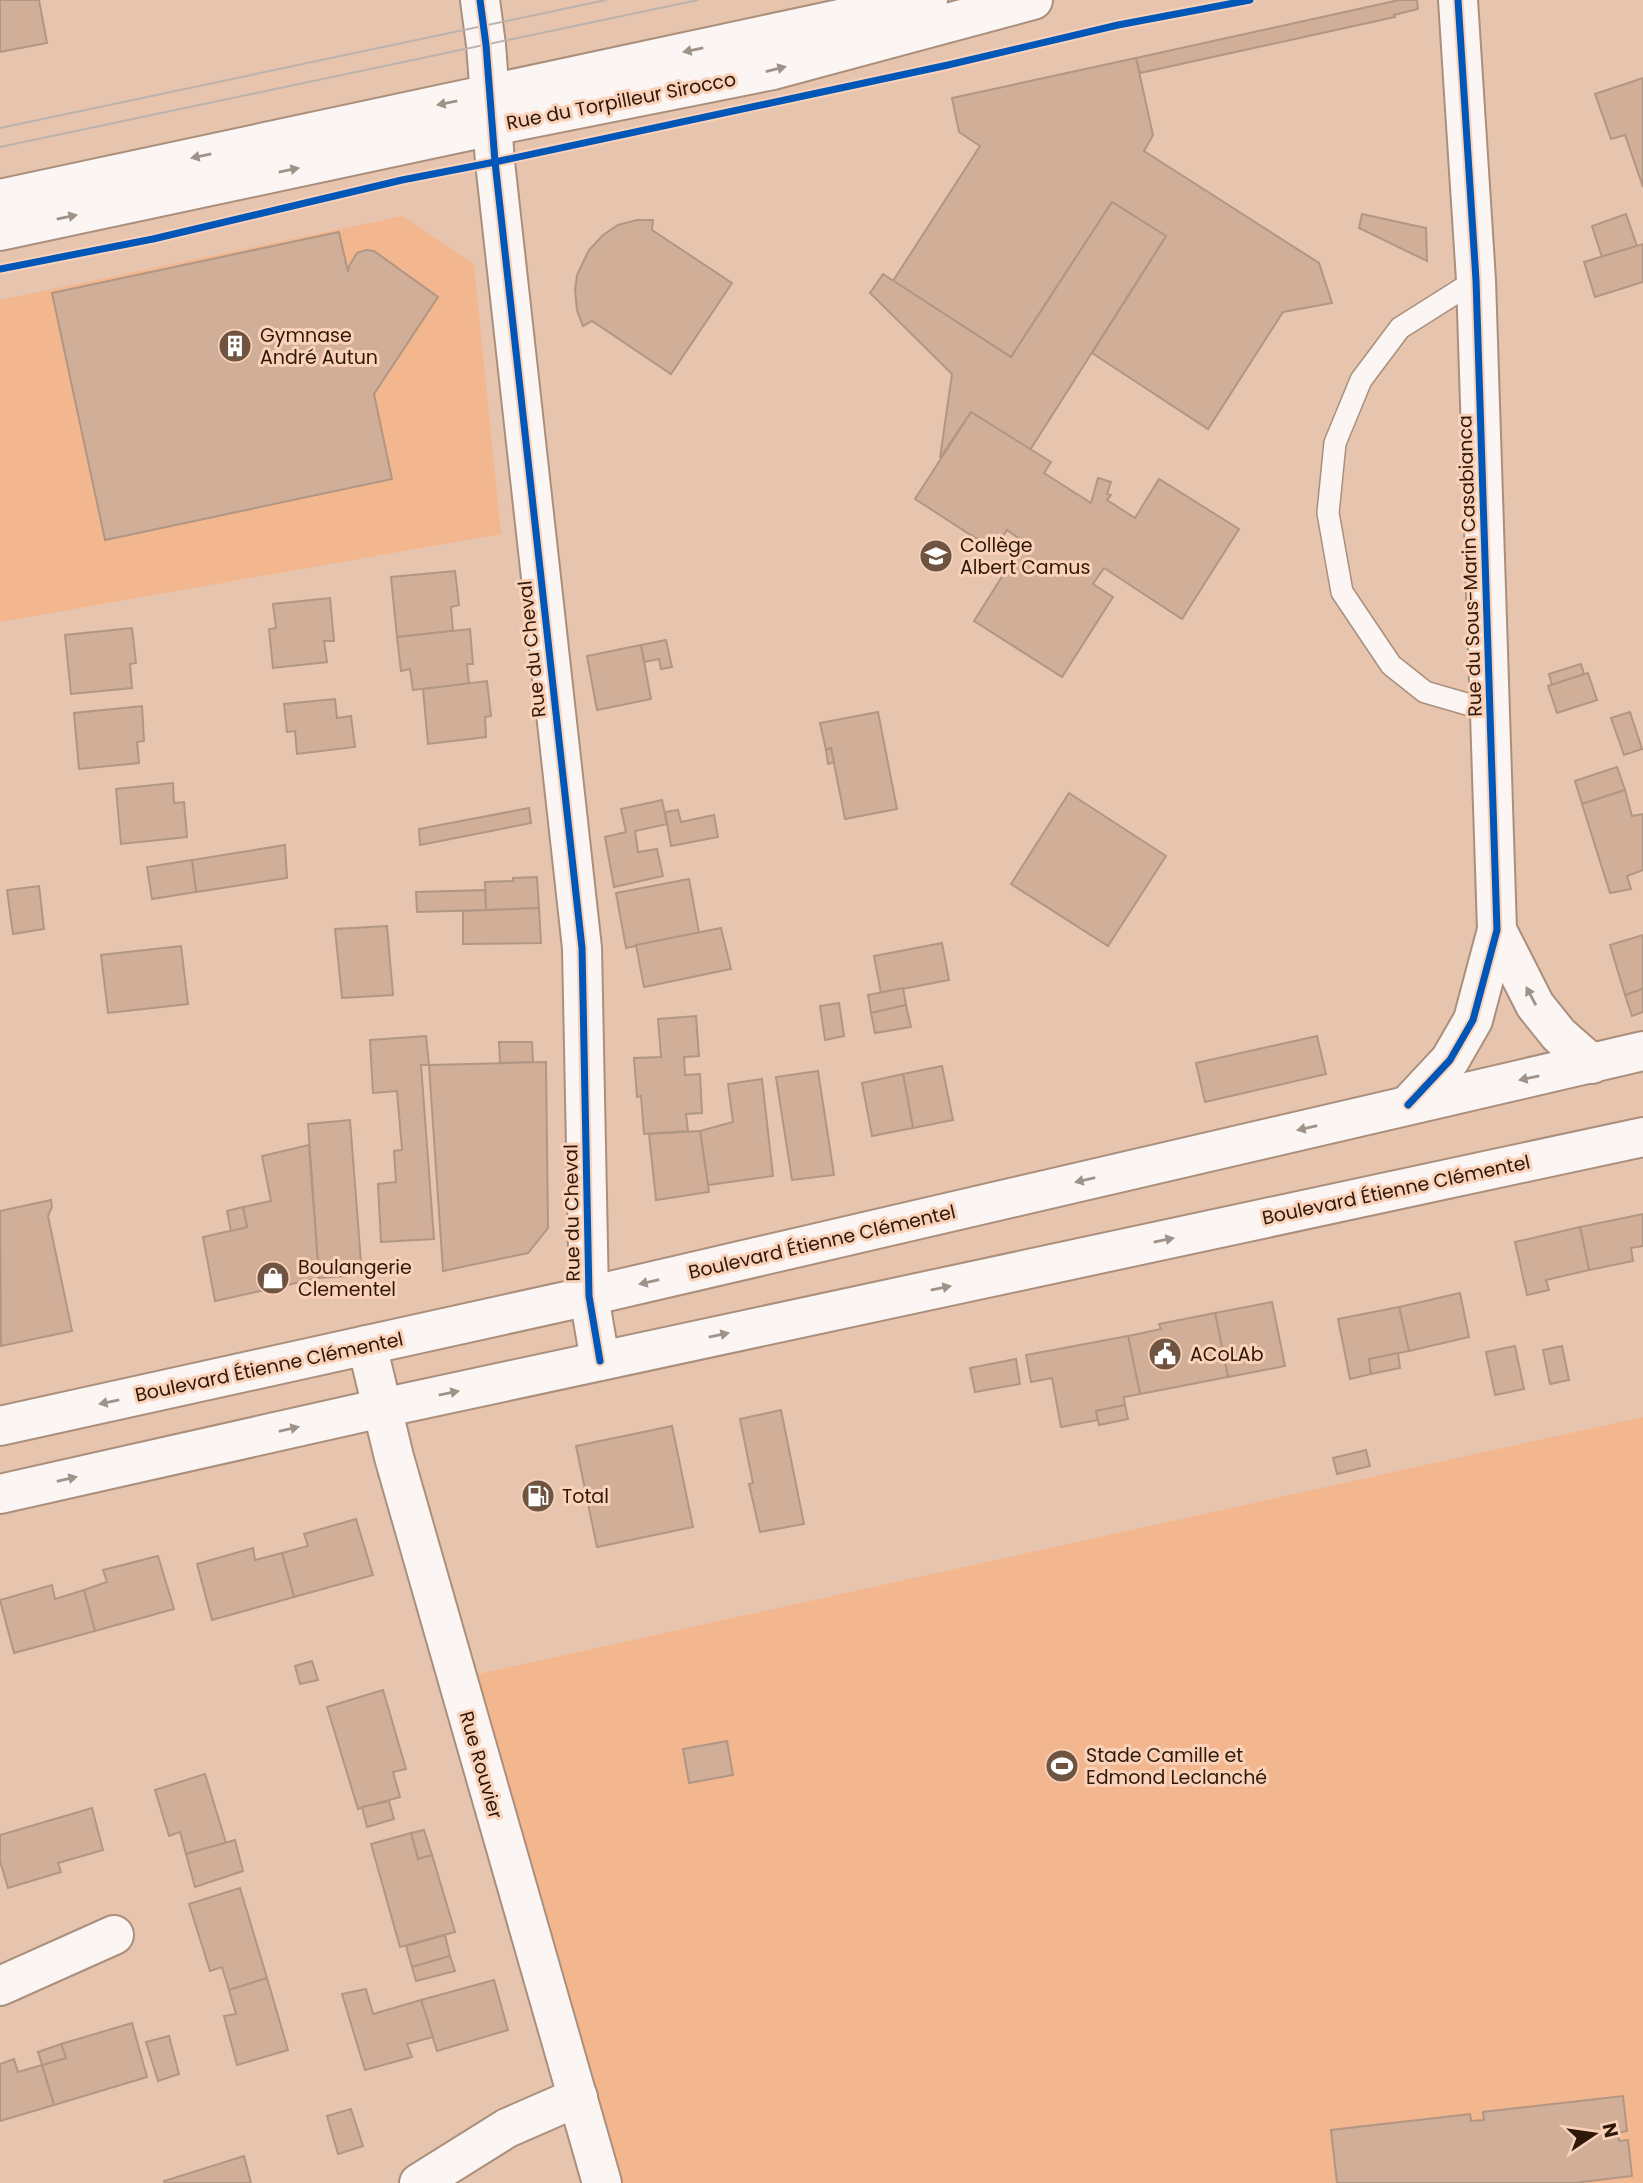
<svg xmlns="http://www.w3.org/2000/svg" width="1643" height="2183" font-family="Poppins,sans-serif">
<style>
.green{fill:#f3b78f}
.building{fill:#d0ae98;stroke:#b19684;stroke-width:2}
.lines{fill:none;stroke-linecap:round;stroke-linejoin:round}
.service-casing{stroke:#aa8f7d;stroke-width:24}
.minor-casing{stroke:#aa8f7d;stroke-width:42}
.tertiary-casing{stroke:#aa8f7d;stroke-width:42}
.primary-casing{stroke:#aa8f7d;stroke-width:42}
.service{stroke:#fbf6f3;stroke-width:21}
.minor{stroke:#fbf6f3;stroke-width:38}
.tertiary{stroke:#fbf6f3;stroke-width:38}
.primary{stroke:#fbf6f3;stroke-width:38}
.tram{stroke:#bcb3ae;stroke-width:2}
.cycleway-casing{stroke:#fad2ba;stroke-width:11}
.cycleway{stroke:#0057b8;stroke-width:7}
.oneway{fill:#9f9289}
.labels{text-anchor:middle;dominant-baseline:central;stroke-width:6;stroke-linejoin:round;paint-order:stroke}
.street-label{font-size:19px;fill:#2f1808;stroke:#fad2ba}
.poi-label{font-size:19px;fill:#2f1808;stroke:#fad2ba;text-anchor:start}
</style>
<rect width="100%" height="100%" fill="#e7c4ad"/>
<!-- green -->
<g class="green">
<path d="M403 216 474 264 501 534 0 622V300Z"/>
<path d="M1643 1417V2183H602L456 1679Z"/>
</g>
<!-- building -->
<g class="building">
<path d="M0 0H39L47 43 0 52Z"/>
<path d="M1399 0H1417L1418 9 1394 15 1395 17 1140 73 1136 58Z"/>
<path d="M1136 58 1153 135 1144 151 1319 263 1332 303 1283 312 1208 429 1092 353 1166 236 1112 202 1011 357 893 281 980 146 959 132 952 98Z"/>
<path d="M1643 78V187L1625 135 1611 139 1595 94Z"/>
<path d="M1112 202 1166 236 1030 450 971 412 940 458 952 374 870 293 883 274 1011 357Z"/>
<path d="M1362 214 1426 228 1427 261 1359 228Z"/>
<path d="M1626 214 1637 246 1602 257 1592 226Z"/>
<path d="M637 220H653L652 230 732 283 671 374 592 321 583 326 577 310 575 290 577 275 589 250 603 235 618 225Z"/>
<path d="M339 232 348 272 349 266 357 253 366 250 374 251 438 297 374 394 392 479 105 540 52 293Z"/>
<path d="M1643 244V282L1595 297 1584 262Z"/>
<path d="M971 412 1051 462 1044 473 1091 503 1098 478 1111 482 1107 494 1111 495 1107 500 1135 518 1159 479 1239 529 1182 619 1104 568 1093 584 1113 597 1062 677 974 621 1024 542 1007 530 994 550 915 499Z"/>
<path d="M455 571 459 605 451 607 453 631 397 637 391 577Z"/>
<path d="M330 598 334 641H324L327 662 273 668 269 629 276 628 273 604Z"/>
<path d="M132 628 136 663 130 664 132 688 71 694 65 635Z"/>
<path d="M470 629 473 664H467L469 684 413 690 410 669 401 671 397 637Z"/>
<path d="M666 640 672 667 661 669 659 659 644 662 641 645Z"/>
<path d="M641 645 651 699 597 710 587 656Z"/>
<path d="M1581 664 1584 674 1552 685 1549 674Z"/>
<path d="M1588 673 1597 700 1557 713 1548 686Z"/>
<path d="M487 681 491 716 485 717 486 737 428 744 423 689Z"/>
<path d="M335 699 337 718 351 716 355 747 297 754 295 731 287 732 284 704Z"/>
<path d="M142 706 144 741 137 742 139 763 79 769 74 713Z"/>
<path d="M878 712 897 809 845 819 831 748 826 750 820 723Z"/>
<path d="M1630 712 1642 749 1624 755 1611 718Z"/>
<path d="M831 748 834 762 828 764 826 750Z"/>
<path d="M1617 767 1625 790 1582 804 1575 781Z"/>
<path d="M173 783 174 803 184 802 187 837 121 844 116 789Z"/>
<path d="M1625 790 1632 816 1643 814V870L1627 876 1631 889 1610 893 1582 804Z"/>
<path d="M1069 793 1166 856 1108 946 1011 884Z"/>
<path d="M662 800 667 824 635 831 638 852 657 849 663 876 614 887 605 837 626 832 621 809Z"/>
<path d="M529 808 531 823 420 845 419 829Z"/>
<path d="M678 810 681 822 714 815 718 837 671 846 665 812Z"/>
<path d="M285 845 287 878 196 892 192 860Z"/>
<path d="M192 860 196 892 152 899 147 867Z"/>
<path d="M537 877 539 908 486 910 485 882 513 881V878Z"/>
<path d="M689 879 699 933 626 948 616 893Z"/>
<path d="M39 886 44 929 13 934 7 890Z"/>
<path d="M485 890 486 910 417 912 416 892Z"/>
<path d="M539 908 541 943 463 944V911Z"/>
<path d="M387 926 393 995 342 998 335 929Z"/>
<path d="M721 928 731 969 644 987 636 945Z"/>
<path d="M1643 935V989L1625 995 1610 945Z"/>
<path d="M942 943 949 980 881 993 874 956Z"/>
<path d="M181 946 188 1004 108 1013 101 955Z"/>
<path d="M903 988 906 1005 871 1013 868 995Z"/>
<path d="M1643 989V1012L1632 1016 1625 995Z"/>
<path d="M839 1003 844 1036 825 1040 820 1006Z"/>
<path d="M906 1005 911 1027 875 1033 871 1013Z"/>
<path d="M696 1016 699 1056 684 1057 685 1075 700 1074 702 1113 686 1114 688 1131 644 1134 641 1096 637 1097 634 1058 661 1057 658 1019Z"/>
<path d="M426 1036 429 1065H421L434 1239 381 1242 378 1184 396 1182 394 1151 402 1150 397 1091 373 1093 370 1040Z"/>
<path d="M1317 1036 1326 1074 1205 1102 1196 1063Z"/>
<path d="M499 1042H532L533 1062 500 1063Z"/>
<path d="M546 1062 548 1228 528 1253 443 1271 429 1065Z"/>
<path d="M942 1066 953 1120 913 1128 903 1074Z"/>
<path d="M818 1071 834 1175 792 1180 776 1077Z"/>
<path d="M903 1074 913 1128 872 1136 862 1083Z"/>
<path d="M762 1079 773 1176 708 1185 700 1131 733 1122 728 1084Z"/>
<path d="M350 1120 362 1275 319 1278 308 1124Z"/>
<path d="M700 1131 709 1192 656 1200 649 1134Z"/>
<path d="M309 1145 319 1278 215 1301 203 1237 247 1227 243 1207 271 1201 262 1156Z"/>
<path d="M51 1200 52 1207 48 1216 72 1331 1 1346 0 1211Z"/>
<path d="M243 1207 247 1227 231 1231 227 1211Z"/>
<path d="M1643 1214V1246L1631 1248 1633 1261 1589 1270 1580 1227Z"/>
<path d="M1580 1227 1589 1270 1546 1280 1549 1290 1527 1295 1515 1242Z"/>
<path d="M1460 1293 1469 1337 1409 1351 1399 1307Z"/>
<path d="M1272 1302 1285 1366 1228 1377 1215 1313Z"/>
<path d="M1399 1307 1409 1351 1369 1359 1371 1374 1350 1379 1338 1319Z"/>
<path d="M1215 1313 1228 1377 1140 1394 1128 1336 1161 1329 1159 1324Z"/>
<path d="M1128 1336 1140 1394 1124 1397 1125 1405 1096 1411 1098 1420 1061 1427 1052 1378 1031 1382 1026 1355Z"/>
<path d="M1515 1346 1524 1389 1495 1395 1486 1352Z"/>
<path d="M1562 1346 1569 1380 1550 1384 1543 1350Z"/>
<path d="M1398 1353 1400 1368 1371 1374 1369 1359Z"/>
<path d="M1016 1359 1020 1384 975 1392 970 1368Z"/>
<path d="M1125 1405 1128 1419 1099 1425 1096 1411Z"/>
<path d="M781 1410 804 1524 760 1532 749 1484 753 1483 740 1419Z"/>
<path d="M672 1426 693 1527 597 1547 576 1446Z"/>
<path d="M1366 1450 1370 1466 1337 1474 1333 1458Z"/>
<path d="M356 1519 373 1575 294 1597 282 1553 308 1546 304 1534Z"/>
<path d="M253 1548 255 1560 282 1553 294 1597 212 1620 197 1564Z"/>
<path d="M158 1556 174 1609 95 1631 84 1590 107 1582 103 1570Z"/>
<path d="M52 1585 55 1599 84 1590 95 1631 14 1653 0 1600Z"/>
<path d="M312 1661 318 1680 300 1684 295 1666Z"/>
<path d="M383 1690 406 1769 393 1772 400 1797 358 1809 327 1707Z"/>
<path d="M727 1741 733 1775 689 1783 683 1749Z"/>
<path d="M205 1774 226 1843 186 1854 180 1832 169 1836 155 1790Z"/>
<path d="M389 1801 394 1819 367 1827 362 1807Z"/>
<path d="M92 1808 103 1850 58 1863 61 1872 8 1888 0 1861V1835Z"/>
<path d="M424 1830 432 1855 418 1859 411 1833Z"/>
<path d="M411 1833 418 1859 432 1855 455 1932 400 1947 371 1844Z"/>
<path d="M235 1840 243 1871 195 1887 186 1854Z"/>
<path d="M240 1888 267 1978 229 1990 222 1967 210 1971 189 1904Z"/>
<path d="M445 1935 450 1956 412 1967 406 1946Z"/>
<path d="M450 1956 455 1971 416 1981 412 1967Z"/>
<path d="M267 1978 288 2050 237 2065 224 2016 236 2014 229 1990Z"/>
<path d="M494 1980 508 2030 437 2051 421 2000Z"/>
<path d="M366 1989 373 2014 421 2000 433 2037 407 2044 412 2057 365 2070 342 1994Z"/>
<path d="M132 2023 147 2077 54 2105 42 2065 66 2058 61 2044Z"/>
<path d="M169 2036 179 2074 158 2081 146 2042Z"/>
<path d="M61 2044 66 2058 42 2065 38 2052Z"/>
<path d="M14 2059 18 2072 42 2065 54 2105 0 2121V2064Z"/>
<path d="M1623 2096 1627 2131 1618 2133 1619 2141 1628 2140 1632 2176 1574 2183H1337L1331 2130 1470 2114 1471 2121 1484 2120 1483 2112Z"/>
<path d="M351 2109 363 2146 338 2154 327 2116Z"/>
<path d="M244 2156 251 2183H165L164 2181Z"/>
</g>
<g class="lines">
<defs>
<path id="service" d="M1476 280 1400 328 1361 380 1335 443 1328 513 1342 592 1391 665 1425 692 1491 711"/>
<g id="minor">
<path d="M480 0 486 45 495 162 582 948 589 1296 600 1361"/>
<path d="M1497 930 1535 1005 1559 1035 1592 1064"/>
<path d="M1408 1105 1450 1060 1473 1020 1497 930 1476 280 1458 0"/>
<path d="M367 1345 394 1457 602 2183"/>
<path d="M0 1986 114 1935"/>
<path d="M419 2183 507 2128 578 2097"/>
</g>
<g id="tertiary">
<path d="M0 199 928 0"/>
<path d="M0 231 492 126 773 70 1033 0"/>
</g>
<g id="primary">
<path d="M0 1426 589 1296 1643 1051"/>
<path d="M0 1494 382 1408 1643 1137"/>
</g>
</defs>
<!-- service casing -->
<use href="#service" class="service-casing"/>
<!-- minor casing -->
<use href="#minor" class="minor-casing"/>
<!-- tertiary casing -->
<use href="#tertiary" class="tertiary-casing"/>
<!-- primary casing -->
<use href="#primary" class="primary-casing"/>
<!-- service -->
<use href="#service" class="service"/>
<!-- minor -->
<use href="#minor" class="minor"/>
<!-- tertiary -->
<use href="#tertiary" class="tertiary"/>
<!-- primary -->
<use href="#primary" class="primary"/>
<!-- tram -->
<g class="tram">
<path d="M0 128 606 0"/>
<path d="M0 147 698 0"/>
</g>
<defs>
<g id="cycleway">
<path d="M480 0 486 45 495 162 582 948 589 1296 600 1361"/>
<path d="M0 269 153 239 402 180 495 162 948 65 1118 25 1250 0"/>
<path d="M1408 1105 1450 1060 1473 1020 1497 930 1476 280 1458 0"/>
</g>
</defs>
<!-- cycleway casing -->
<use href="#cycleway" class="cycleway-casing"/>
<!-- cycleway -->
<use href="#cycleway" class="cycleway"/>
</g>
<!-- one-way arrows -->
<defs><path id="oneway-solid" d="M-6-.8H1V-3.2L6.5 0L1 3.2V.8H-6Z" transform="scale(1.75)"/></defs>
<g class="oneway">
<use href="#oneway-solid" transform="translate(693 50) rotate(168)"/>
<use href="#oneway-solid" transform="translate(776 69) rotate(-14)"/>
<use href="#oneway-solid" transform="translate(447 103) rotate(168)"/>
<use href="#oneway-solid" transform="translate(201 156) rotate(168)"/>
<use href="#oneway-solid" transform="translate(289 170) rotate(-12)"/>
<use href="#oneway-solid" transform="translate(67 217) rotate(-12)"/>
<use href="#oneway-solid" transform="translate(1531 996) rotate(-118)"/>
<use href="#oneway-solid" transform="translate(1529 1078) rotate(168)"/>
<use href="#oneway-solid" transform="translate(1307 1128) rotate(167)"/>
<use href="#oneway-solid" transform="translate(1085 1180) rotate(167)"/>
<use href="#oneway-solid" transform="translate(1164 1240) rotate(-12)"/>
<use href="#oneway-solid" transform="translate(649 1282) rotate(167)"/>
<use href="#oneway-solid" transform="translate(941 1288) rotate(-12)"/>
<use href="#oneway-solid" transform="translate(719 1335) rotate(-12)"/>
<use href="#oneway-solid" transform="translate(449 1393) rotate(-12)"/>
<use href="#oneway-solid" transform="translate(109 1402) rotate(168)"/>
<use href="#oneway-solid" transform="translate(289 1429) rotate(-13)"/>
<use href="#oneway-solid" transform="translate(67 1479) rotate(-13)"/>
</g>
<!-- icons -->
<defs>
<symbol id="building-disc" viewBox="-11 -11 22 22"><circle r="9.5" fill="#6f5442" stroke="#fad2ba"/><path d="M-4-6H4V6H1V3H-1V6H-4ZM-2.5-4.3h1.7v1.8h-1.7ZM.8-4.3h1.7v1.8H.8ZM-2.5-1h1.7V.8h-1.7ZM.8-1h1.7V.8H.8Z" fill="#fff"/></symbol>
<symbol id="school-disc" viewBox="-11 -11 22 22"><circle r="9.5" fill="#6f5442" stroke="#fad2ba"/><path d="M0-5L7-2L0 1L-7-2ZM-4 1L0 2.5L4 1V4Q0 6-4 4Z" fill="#fff"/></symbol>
<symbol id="shop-disc" viewBox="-11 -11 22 22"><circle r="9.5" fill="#6f5442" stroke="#fad2ba"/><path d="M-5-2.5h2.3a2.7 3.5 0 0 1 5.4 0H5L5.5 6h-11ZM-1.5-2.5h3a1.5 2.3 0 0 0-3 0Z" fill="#fff"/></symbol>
<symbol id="civic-disc" viewBox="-11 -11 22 22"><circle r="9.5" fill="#6f5442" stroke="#fad2ba"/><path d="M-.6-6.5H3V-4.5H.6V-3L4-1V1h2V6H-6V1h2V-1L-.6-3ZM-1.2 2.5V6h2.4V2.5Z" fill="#fff"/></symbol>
<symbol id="fuel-disc" viewBox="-11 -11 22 22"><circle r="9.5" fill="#6f5442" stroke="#fad2ba"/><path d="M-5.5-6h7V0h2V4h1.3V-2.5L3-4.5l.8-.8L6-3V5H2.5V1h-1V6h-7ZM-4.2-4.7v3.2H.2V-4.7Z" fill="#fff"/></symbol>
<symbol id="stadium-disc" viewBox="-11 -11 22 22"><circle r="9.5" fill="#6f5442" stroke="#fad2ba"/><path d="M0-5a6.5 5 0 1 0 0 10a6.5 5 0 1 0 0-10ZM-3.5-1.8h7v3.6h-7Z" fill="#fff"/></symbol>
</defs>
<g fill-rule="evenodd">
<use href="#building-disc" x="216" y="327" width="38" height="38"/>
<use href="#school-disc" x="917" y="537" width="38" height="38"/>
<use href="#shop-disc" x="254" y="1259" width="38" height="38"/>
<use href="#civic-disc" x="1146" y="1335" width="38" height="38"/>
<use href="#fuel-disc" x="519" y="1477" width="38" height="38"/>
<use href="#stadium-disc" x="1043" y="1747" width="38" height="38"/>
</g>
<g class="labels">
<!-- street labels -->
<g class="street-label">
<text transform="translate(621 101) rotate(-11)">Rue du Torpilleur Sirocco</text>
<text transform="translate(1470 566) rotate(-92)">Rue du Sous-Marin Casabianca</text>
<text transform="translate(532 649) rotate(-96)">Rue du Cheval</text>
<text transform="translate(1396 1190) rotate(-12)">Boulevard Étienne Clémentel</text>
<text transform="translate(572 1213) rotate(-91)">Rue du Cheval</text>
<text transform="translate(822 1242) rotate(-13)">Boulevard Étienne Clémentel</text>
<text transform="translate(269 1367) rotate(-12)">Boulevard Étienne Clémentel</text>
<text transform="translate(481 1765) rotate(74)">Rue Rouvier</text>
</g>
<!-- poi labels -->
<g class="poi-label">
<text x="260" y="335">Gymnase<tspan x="260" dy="22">André Autun</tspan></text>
<text x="960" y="545">Collège<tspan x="960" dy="22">Albert Camus</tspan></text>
<text x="298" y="1267">Boulangerie<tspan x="298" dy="22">Clementel</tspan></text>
<text x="1190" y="1354">ACoLAb</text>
<text x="562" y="1496">Total</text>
<text x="1086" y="1755">Stade Camille et<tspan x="1086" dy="22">Edmond Leclanché</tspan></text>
</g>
</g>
<!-- north arrow -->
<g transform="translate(1594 2134) rotate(77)" stroke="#fad2ba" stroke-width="5" paint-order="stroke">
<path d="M0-5L12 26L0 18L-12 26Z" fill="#2f1808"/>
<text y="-10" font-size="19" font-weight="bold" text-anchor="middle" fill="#2f1808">N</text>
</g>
</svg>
